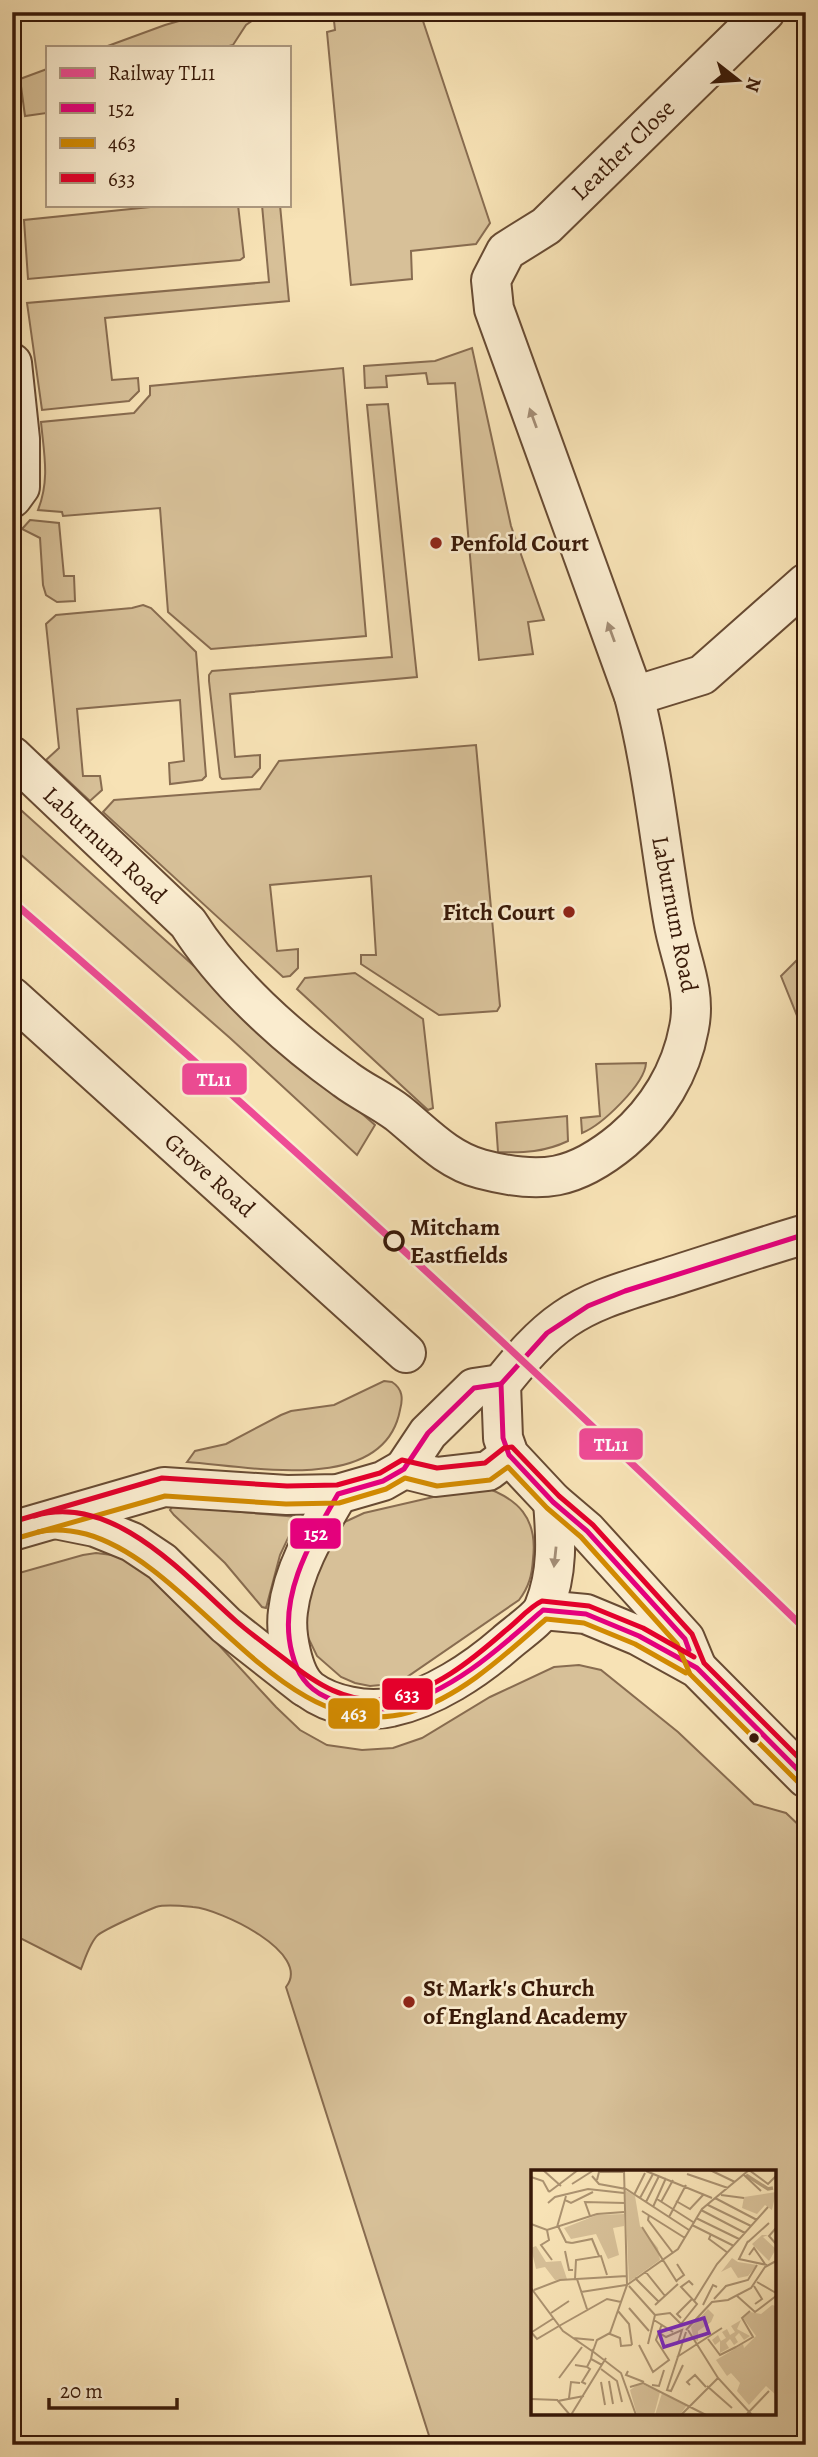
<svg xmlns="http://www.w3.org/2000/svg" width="818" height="2457" font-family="Alegreya,serif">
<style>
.green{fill:#d7c098;stroke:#886c50;stroke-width:2;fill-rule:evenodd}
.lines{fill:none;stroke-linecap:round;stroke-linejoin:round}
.minor-casing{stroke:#684b33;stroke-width:42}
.tertiary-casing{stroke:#684b33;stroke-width:42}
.minor{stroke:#faeccf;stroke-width:38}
.tertiary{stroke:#faeccf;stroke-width:38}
.bus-1-casing{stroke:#faeccf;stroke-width:10}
.bus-2-casing{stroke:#faeccf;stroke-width:10}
.bus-3-casing{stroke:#faeccf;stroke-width:10}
.bus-1{stroke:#e5007d;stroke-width:5}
.bus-2{stroke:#d18a02;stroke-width:5}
.bus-3{stroke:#e4002b;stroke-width:5}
.rail-1-casing{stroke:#faeccf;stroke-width:12}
.rail-1{stroke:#ee4b95;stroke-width:7}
.oneway{fill:#a38d75}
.poi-dot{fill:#8f2418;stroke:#faeccf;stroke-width:2.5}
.stop-dot{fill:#faeccf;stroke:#381908;stroke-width:3.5}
.bus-dot{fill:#381908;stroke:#faeccf;stroke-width:2.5}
.labels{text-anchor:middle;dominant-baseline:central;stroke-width:5;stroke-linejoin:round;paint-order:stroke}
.street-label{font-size:24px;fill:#381908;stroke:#faeccf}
.poi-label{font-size:24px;font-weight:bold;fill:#381908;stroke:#faeccf;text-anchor:start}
.stop-label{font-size:24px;font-weight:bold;fill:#381908;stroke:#faeccf;text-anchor:start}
.inset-river{fill:none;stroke:#b69e7a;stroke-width:3.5}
.inset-road{fill:none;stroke:#ab9270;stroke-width:2}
.view{fill:#7b2cbf;fill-opacity:0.15;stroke:#7b2cbf;stroke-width:3.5}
.inset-edge{fill:none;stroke:#381908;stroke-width:3.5}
.line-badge{stroke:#faeccf;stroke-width:2.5}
.badge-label{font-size:19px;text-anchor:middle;font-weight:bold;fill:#fff}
</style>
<rect width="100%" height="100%" fill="#f7e2b5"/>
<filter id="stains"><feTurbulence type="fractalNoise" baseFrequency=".00286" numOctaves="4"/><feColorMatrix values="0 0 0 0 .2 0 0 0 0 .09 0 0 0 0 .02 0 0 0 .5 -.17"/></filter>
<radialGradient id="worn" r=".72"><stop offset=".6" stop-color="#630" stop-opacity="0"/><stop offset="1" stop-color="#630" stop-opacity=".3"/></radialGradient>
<!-- green -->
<g class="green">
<path d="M210 12H265L246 25 233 45 225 47H105L165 25Z"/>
<path d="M333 12H420L490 223 476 244 411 251 412 279 351 285 327 32 335 30Z"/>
<path d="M47 69V113L25 116 20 79Z"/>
<path d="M170 205H238L244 257 240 260 28 279 24 220Z"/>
<path d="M262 205H280L289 301 105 318 112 380 138 378 139 391 129 401 42 410 27 303 269 282Z"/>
<path d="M472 348 511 526 544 620 528 622 533 654 479 660 455 383 428 384 426 373 386 376 387 387 365 388 364 366 435 361Z"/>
<path d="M343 368 366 636 211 649 168 612 160 508 63 516 62 512 38 510C50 480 44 454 41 422L134 413 150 395V386Z"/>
<path d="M388 404 417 677 230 694 235 757 260 755V768L252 777 222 779 220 777 209 681V675L212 671 392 657 367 405Z"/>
<path d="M30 520 59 523 64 576H74L75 601 57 602 46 595 43 585 40 538 22 529Z"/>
<path d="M143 605 151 608 196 652 206 776 202 780 170 784 169 763 184 761 180 700 77 709 83 776H100L102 790 90 801 46 760 59 748 46 624 56 615 132 608Z"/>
<path d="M476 745 500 1006 497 1011 439 1015 361 964V955H376L371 876 270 885 277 951 298 949V968L290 976 283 977 103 812 114 800 260 789 279 761Z"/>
<path d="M12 802 225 994 375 1125 357 1155 230 1038 12 847Z"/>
<path d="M806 951V1038L781 976Z"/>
<path d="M355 973 423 1019 433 1108 428 1110 297 989 305 978Z"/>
<path d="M646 1063C645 1084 602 1125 582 1133L581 1118 600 1116 596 1064Z"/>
<path d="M567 1116 568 1141C545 1152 524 1153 498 1152L496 1123Z"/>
<path d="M384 1381 392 1382C403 1389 403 1399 400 1410 384 1496 248 1466 187 1462L195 1451 226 1444 281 1415 291 1411 334 1405Z"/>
<path d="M481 1486C518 1498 538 1518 533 1559 532 1575 529 1587 519 1600L404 1679 392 1684 370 1686 355 1683 341 1677 317 1656 303 1627 309 1581 342 1523 349 1520 364 1513Z"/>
<path d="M173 1506 298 1517 280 1555 266 1608 262 1607 225 1563 174 1515 170 1510Z"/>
<path d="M96 1553 112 1555 134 1561 168 1590 276 1707 300 1730 327 1745 362 1750 393 1748 422 1738 490 1697 554 1667 579 1665 601 1670 678 1732 754 1804 786 1813 806 1832V2445H432L286 1987C313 1953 220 1909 193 1907 183 1906 166 1904 156 1907 146 1911 105 1929 98 1935 90 1942 85 1959 81 1969L12 1934V1575L83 1555ZM533 2172H774V2413H533Z"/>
</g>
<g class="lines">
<defs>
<g id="minor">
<path d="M12 363 20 439V487L12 498"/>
<path d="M634 696 702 675 806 583"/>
<path d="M12 756 188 923C226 983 288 1038 345 1079 362 1092 381 1100 398 1113 424 1134 447 1160 481 1169 541 1185 575 1180 623 1140 657 1111 681 1072 689 1028 697 990 679 957 673 920 660 845 653 769 634 696L494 309 491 280 506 251 546 226 765 12"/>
<path d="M12 997 406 1353"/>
</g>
<g id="tertiary">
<path d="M404 1469 428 1433 474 1388 501 1384"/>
<path d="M338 1494C317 1530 293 1569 288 1611 285 1632 292 1676 310 1690 330 1705 368 1713 391 1707 433 1698 475 1670 506 1643 516 1634 540 1618 544 1607 558 1573 556 1538 553 1502"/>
<path d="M55 1519 95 1527 132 1542 162 1562 226 1625 305 1687"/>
<path d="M12 1531 164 1487 287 1495 338 1494 383 1481 404 1469 436 1477 488 1471 509 1455"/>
<path d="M543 1610 586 1614 639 1636 697 1668 806 1778"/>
<path d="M697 1668 685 1639 587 1531 553 1502 509 1455 503 1438 501 1384C520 1360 540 1336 565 1319 594 1299 629 1290 663 1279 711 1264 758 1248 806 1234"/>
</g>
</defs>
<!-- minor casing -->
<use href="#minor" class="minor-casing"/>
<!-- tertiary casing -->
<use href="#tertiary" class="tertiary-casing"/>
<!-- minor -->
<use href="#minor" class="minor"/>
<!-- tertiary -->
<use href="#tertiary" class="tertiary"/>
<defs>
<g id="bus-1">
<path d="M501 1384 474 1388 428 1433 404 1469 383 1481 338 1494C311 1541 277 1596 292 1653 297 1673 306 1688 326 1697 347 1707 370 1713 393 1707 452 1692 499 1649 543 1610L586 1614 639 1636 697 1668 806 1778"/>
<path d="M689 1650 685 1639 587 1531 553 1502 509 1455 503 1438 501 1384 547 1333 588 1306 625 1291 806 1234"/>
</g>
<g id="bus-2">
<path d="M38 1532C54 1528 70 1530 86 1534 197 1565 284 1750 410 1712 462 1696 506 1654 546 1619L584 1623 635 1644 686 1673"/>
<path d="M14 1539 165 1496 286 1504 339 1503 386 1489 405 1478 437 1486 490 1480 508 1467 547 1508 581 1537 677 1644 690 1674 800 1784"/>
</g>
<g id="bus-3">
<path d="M34 1516C113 1492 184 1575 236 1621 252 1635 269 1647 286 1660 315 1683 348 1705 387 1699 432 1693 472 1660 505 1631 517 1622 529 1607 542 1601L589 1606 643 1628 694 1657"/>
<path d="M12 1522 162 1478 287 1486 337 1485 380 1473 402 1460 437 1468 485 1463 504 1448 512 1447 559 1496 593 1525 692 1634 704 1663 806 1765"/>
</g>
</defs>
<!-- bus-1 casing -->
<use href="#bus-1" class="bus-1-casing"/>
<!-- bus-2 casing -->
<use href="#bus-2" class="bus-2-casing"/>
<!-- bus-3 casing -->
<use href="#bus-3" class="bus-3-casing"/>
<!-- bus-1 -->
<use href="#bus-1" class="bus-1"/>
<!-- bus-2 -->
<use href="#bus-2" class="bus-2"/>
<!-- bus-3 -->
<use href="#bus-3" class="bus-3"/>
<defs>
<path id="rail-1" d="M12 901C284 1136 547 1380 806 1630"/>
</defs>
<!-- rail-1 casing -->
<use href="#rail-1" class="rail-1-casing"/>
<!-- rail-1 -->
<use href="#rail-1" class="rail-1"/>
</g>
<!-- one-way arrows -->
<defs><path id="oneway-solid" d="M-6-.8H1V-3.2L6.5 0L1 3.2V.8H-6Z" transform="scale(1.75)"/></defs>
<g class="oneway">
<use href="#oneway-solid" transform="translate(533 418) rotate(-110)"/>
<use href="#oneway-solid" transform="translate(611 632) rotate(-110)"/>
<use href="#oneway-solid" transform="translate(555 1557) rotate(96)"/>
</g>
<!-- markers -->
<g class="poi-dot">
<circle cx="436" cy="543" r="7"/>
<circle cx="569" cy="912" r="7"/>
<circle cx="409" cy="2002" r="7"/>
</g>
<circle class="stop-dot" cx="394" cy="1241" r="9"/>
<circle class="bus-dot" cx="754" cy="1738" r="6"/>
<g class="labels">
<!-- street labels -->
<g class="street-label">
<text transform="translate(623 150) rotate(-44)">Leather Close</text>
<text transform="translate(105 845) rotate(43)">Laburnum Road</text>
<text transform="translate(675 914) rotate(79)">Laburnum Road</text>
<text transform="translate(210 1175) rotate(42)">Grove Road</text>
</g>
<!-- poi labels -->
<g class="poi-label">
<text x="450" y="543">Penfold Court</text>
<text x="555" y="912" text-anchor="end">Fitch Court</text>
<text x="423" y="1988">St Mark's Church<tspan x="423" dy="28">of England Academy</tspan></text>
</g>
<!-- stop labels -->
<g class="stop-label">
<text x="410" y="1227">Mitcham<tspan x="410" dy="28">Eastfields</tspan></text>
</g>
</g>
<!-- overview -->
<g transform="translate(531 2170)">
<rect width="245" height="245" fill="#f7e2b5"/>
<path d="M94 20 104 26 109 56 127 78 129 90 98 112ZM245 22 241 40 234 35 226 44 211 38 213 27ZM93 44V56L82 58 88 85 77 89 65 64 40 69 33 58 66 45ZM231 65H237L232 67 245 79 238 91 221 74ZM5 76 15 92 30 91 36 109 24 110 14 97 5 99 0 78ZM201 88 207 92 226 95 217 106 207 108 200 97 190 102ZM241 135 245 136V225L235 216 218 235 206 221 209 213 200 203 196 206 185 190 212 174 213 178 225 166 212 148 219 142 230 144ZM177 139 183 145 180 152 167 161V171L163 170 160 157ZM210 150 206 159 219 166 213 170 208 163 204 167 207 172 203 175 199 169 195 173 198 178 189 183V171L184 175 181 170 187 165 190 171 195 168 191 162 196 159 199 165 204 162 200 156ZM109 213 129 222 123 245H106L99 220ZM131 223 156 235 149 245H124Z" fill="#d7c098"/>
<path class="inset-river" d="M215 5 237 19 242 18"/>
<path class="inset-road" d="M12 0 30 16M179 0 204 12M218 0 237 14 245 6M115 1 181 28M156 4 197 18M213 5 230 21M61 6 68 14 95 19 158 60M0 7 12 11 18 22M66 10 68 2H92M41 14 63 0M18 22 47 0M103 25 114 3M190 25 213 28M109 28 122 4M184 28 226 50M126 29 162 52M34 30 40 33 62 22M145 31 159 39 173 24M115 32 128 6M130 32 142 10M17 33 24 27 57 19 93 23M177 35 220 56M122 37 135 8M170 40 214 63M111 41 154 68M118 45 117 50 142 83M59 46 54 32 94 33M138 47 155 15M165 48 208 69M0 54 16 60 66 44 93 42M161 55 203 76M27 56 35 72 41 73M26 57 35 26M111 57 146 112M245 58 238 66 245 74M16 60 18 70 10 75 21 90M180 64 178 69 197 83M217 71 208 89 236 95M217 72 238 53M41 73 61 69 68 86M34 81 38 100H42M218 85 223 78 234 94M114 101 134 126M104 108 128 132M44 109 45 90 70 86 76 105M46 109 56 139M145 111 153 105 146 94M226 112 245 123M96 115 147 79 171 39 218 0M98 116 124 145M223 116 231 129 224 134M0 118 32 161 61 181M3 120 29 110 96 106M50 122 95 115M205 125 224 142 245 126M183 129 195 116 217 110 226 95M163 131 186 94 237 37M124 135 147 114M172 135 182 115 186 117M98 138 118 161M87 141 98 154 101 175M20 143 38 131M124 145 139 143 150 154M150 148 146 144 161 129M123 150 142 162M150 154 166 134 150 117 158 111 162 115M28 156 76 129 90 132M155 160 181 132 197 130 220 118 234 97 245 91M157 160 187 208 221 245M0 162 6 169 28 156M1 162 23 148M127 162 135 167 151 160 147 173 135 176M79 164 89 168 90 176 101 175M42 168 63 170M177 169 189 185 205 177M117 174 124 145M108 175 122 202 138 190 125 170 131 154M205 177 222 167 211 148 219 141M62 179 60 189 71 195M60 180 90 203 105 245M62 181 66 170 79 163 96 115 93 0M146 187 191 158M44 195 56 197 60 189M152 195 140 221 136 220 155 162M70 199 86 211 91 232M97 201 95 205 113 212M28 208 51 177M78 211 82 234M70 212 74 235M55 214 51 212 59 199 56 197M121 215 128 216 133 200M159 215 156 212 164 205 175 217M176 216 201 238M99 217 112 213 175 245M38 228 40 212 49 213M0 229 27 230M39 245 27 231 53 226M40 245 75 188M150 245 187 208M215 245 238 221"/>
<path class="view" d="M173 148 178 163 133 177 128 162Z"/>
<rect width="245" height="245" class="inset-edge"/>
</g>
<g class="line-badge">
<rect x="181" y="1062" width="67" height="34" rx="7" fill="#ee4b95"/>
<rect x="578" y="1427" width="66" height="34" rx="7" fill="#ee4b95"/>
<rect x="289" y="1517" width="53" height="33" rx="7" fill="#e5007d"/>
<rect x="381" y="1677" width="53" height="34" rx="7" fill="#e4002b"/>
<rect x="327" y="1697" width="54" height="33" rx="7" fill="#d18a02"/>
</g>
<g class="badge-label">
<text x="214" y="1086">TL11</text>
<text x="611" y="1451">TL11</text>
<text x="316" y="1540">152</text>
<text x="407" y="1701">633</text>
<text x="354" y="1720">463</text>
</g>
<!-- margin -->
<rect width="818" height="2457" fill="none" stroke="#f7e2b5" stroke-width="42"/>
<rect x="14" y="14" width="790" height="2429" fill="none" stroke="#381908" stroke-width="3.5"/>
<rect x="21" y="21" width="776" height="2415" fill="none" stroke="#381908" stroke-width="2"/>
<!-- legend -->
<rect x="46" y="46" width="245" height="161" fill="#faeccf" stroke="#ac987f" stroke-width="2"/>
<rect x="60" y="68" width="35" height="10" fill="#ee4b95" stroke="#ac987f" stroke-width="2"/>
<text x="108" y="80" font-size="21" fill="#381908">Railway TL11</text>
<rect x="60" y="103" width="35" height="10" fill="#e5007d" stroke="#ac987f" stroke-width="2"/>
<text x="108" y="116" font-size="21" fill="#381908">152</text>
<rect x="60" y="138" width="35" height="10" fill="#d18a02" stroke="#ac987f" stroke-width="2"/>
<text x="108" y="150" font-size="21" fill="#381908">463</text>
<rect x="60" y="173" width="35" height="10" fill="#e4002b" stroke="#ac987f" stroke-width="2"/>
<text x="108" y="186" font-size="21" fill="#381908">633</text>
<!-- north arrow -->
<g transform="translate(738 80) rotate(107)" stroke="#faeccf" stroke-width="5" paint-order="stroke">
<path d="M0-5L12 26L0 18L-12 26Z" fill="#381908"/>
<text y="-10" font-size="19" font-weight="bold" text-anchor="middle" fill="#381908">N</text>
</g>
<!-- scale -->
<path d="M49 2398v10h128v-10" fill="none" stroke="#381908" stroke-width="3.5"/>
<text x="60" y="2398" font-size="21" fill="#381908" stroke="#faeccf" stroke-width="5" paint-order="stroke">20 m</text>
<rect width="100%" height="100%" filter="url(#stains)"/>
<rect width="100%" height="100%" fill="url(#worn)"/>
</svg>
